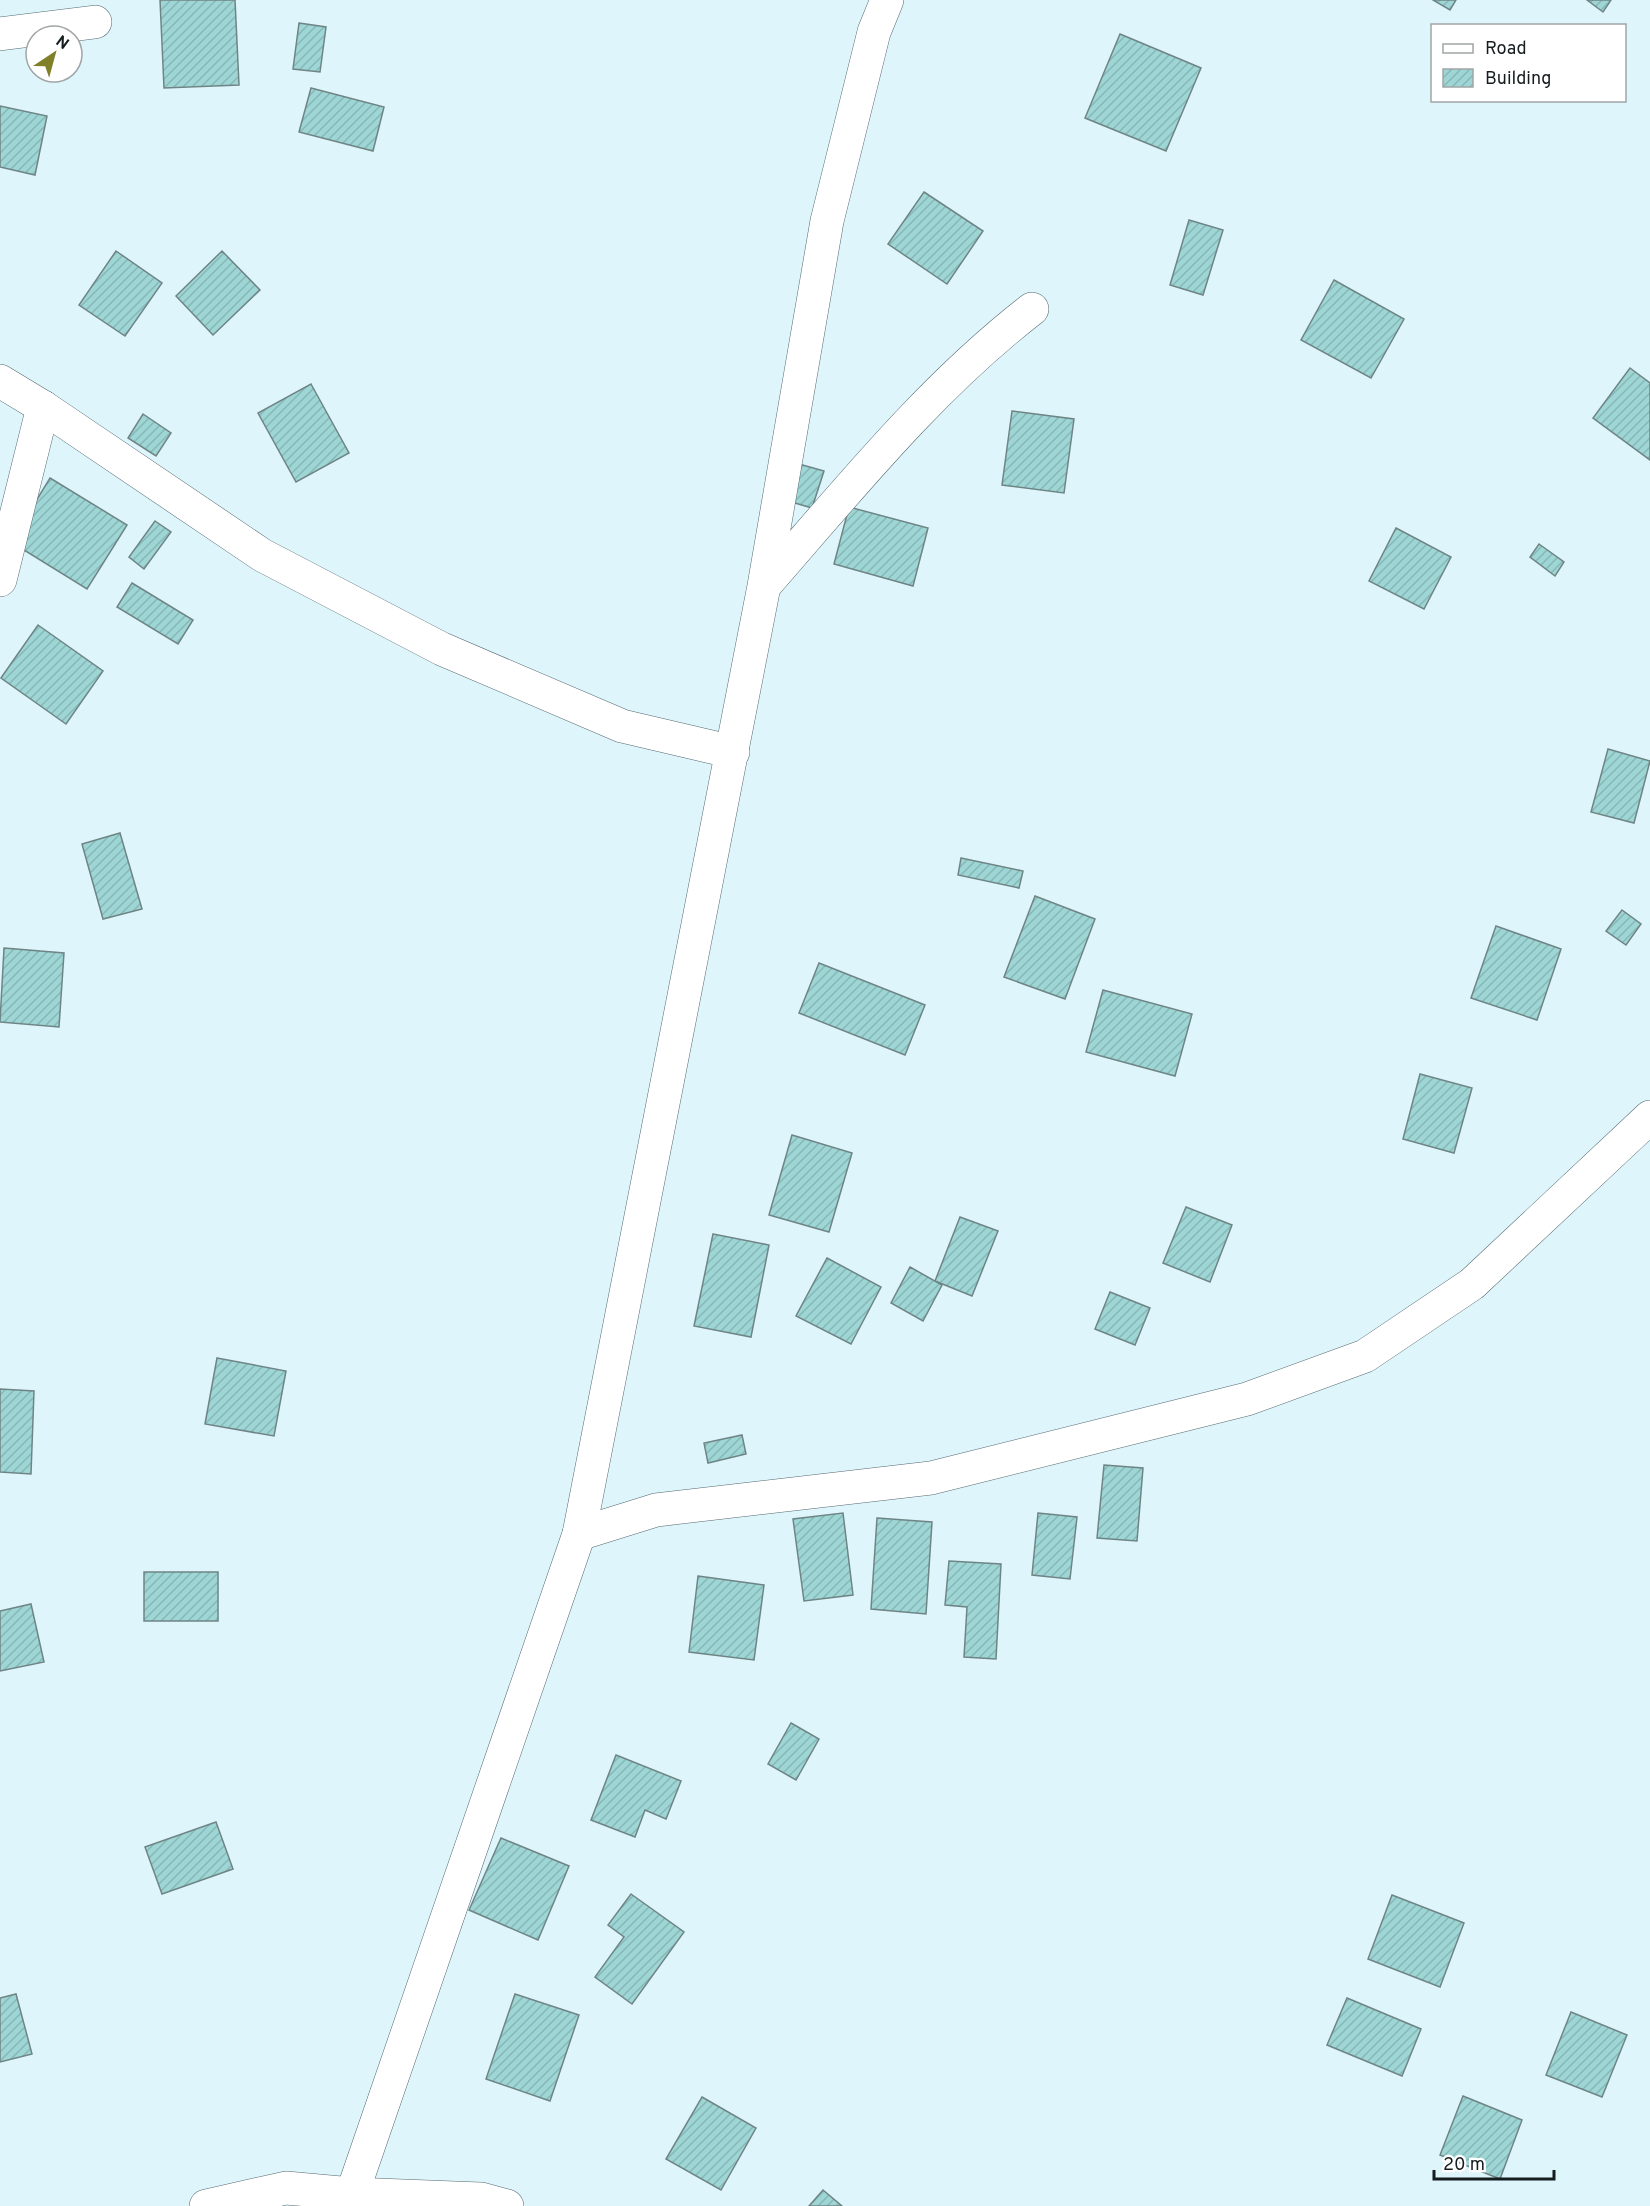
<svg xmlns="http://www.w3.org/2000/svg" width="1650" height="2206" font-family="Overpass,sans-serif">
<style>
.building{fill:url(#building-hatch);stroke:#6f8585;stroke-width:1.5}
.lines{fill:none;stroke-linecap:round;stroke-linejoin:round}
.minor-casing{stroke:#566a70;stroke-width:34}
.minor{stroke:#fff;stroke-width:33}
</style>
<defs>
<pattern id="building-hatch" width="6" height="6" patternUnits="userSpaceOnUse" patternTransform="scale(1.5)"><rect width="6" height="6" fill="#9ed6d6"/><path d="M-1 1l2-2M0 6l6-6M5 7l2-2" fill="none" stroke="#87b7b7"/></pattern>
</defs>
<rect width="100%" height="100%" fill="#def5fc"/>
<!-- building -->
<g class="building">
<path d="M160 0H235L239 85 164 88Z"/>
<path d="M1433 0H1456L1450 10Z"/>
<path d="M1587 0H1611L1603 12Z"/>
<path d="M299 23 326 27 320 72 293 69Z"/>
<path d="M1120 34 1201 68 1166 151 1085 118Z"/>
<path d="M311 88 384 107 373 151 299 132Z"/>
<path d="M0 106 47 116 35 175 0 167Z"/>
<path d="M924 192 983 231 947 284 888 244Z"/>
<path d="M1189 220 1223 230 1203 295 1170 285Z"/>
<path d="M116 251 162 283 125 336 79 305Z"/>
<path d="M222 251 260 290 213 335 176 296Z"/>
<path d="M1334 280 1404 319 1371 378 1301 340Z"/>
<path d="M1630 368 1650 383V460L1593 418Z"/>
<path d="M311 384 349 453 296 482 258 413Z"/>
<path d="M1012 411 1074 419 1064 493 1002 485Z"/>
<path d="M143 414 171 433 156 456 128 438Z"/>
<path d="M799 464 824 471 812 508 788 501Z"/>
<path d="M50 478 127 525 87 589 11 542Z"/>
<path d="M849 507 928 528 913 586 834 564Z"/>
<path d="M155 521 171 532 144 569 129 557Z"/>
<path d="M1396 528 1451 557 1424 609 1369 581Z"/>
<path d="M1539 544 1564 562 1555 576 1530 557Z"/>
<path d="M132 583 193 620 178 644 117 607Z"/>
<path d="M38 625 103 671 66 724 1 678Z"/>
<path d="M1608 749 1650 761 1634 823 1591 812Z"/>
<path d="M120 833 142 909 103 919 82 844Z"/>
<path d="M961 858 1023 871 1019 888 958 875Z"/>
<path d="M1035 896 1095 919 1065 999 1004 977Z"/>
<path d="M1622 910 1641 924 1626 945 1606 931Z"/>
<path d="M1496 926 1561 949 1537 1020 1471 998Z"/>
<path d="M4 948 64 953 59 1027 0 1022Z"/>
<path d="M819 963 925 1005 905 1055 799 1013Z"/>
<path d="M1103 990 1192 1014 1175 1076 1086 1052Z"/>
<path d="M1420 1074 1472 1088 1454 1153 1403 1139Z"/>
<path d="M792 1135 852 1153 829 1232 769 1215Z"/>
<path d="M1186 1207 1232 1225 1210 1282 1163 1263Z"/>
<path d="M960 1217 998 1231 972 1296 935 1281Z"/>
<path d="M713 1234 769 1245 751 1337 694 1326Z"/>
<path d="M827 1258 881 1287 851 1344 796 1316Z"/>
<path d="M910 1267 942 1285 923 1321 891 1303Z"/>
<path d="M1110 1292 1150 1308 1135 1345 1095 1329Z"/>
<path d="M217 1358 286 1371 274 1436 205 1424Z"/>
<path d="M0 1389 34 1391 31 1474 0 1472Z"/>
<path d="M742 1435 746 1454 708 1463 704 1443Z"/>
<path d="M1104 1465 1143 1468 1137 1541 1097 1538Z"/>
<path d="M843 1513 853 1595 804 1601 793 1519Z"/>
<path d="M1038 1513 1077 1517 1070 1579 1032 1575Z"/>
<path d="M877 1518 932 1522 926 1614 871 1609Z"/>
<path d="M949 1561 1001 1564 996 1659 964 1657 967 1607 945 1605Z"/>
<rect x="144" y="1572" width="74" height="49"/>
<path d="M698 1576 764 1585 754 1660 689 1652Z"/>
<path d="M31 1604 44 1662 0 1671V1611Z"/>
<path d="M791 1723 819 1739 796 1780 768 1764Z"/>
<path d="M616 1755 681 1781 666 1819 645 1810 635 1837 591 1820Z"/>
<path d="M216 1822 233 1869 162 1894 145 1847Z"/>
<path d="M501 1838 569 1866 538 1940 469 1910Z"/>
<path d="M631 1894 684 1932 632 2004 595 1977 624 1937 608 1925Z"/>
<path d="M1392 1895 1464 1923 1440 1987 1368 1959Z"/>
<path d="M16 1994 32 2054 0 2062V1998Z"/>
<path d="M515 1994 579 2015 550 2101 486 2079Z"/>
<path d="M1347 1998 1421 2029 1402 2076 1327 2045Z"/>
<path d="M1571 2012 1627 2035 1602 2097 1546 2075Z"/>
<path d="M1463 2096 1522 2120 1500 2179 1440 2155Z"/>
<path d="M702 2097 756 2128 721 2190 666 2159Z"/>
<path d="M823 2190 842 2206H809Z"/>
</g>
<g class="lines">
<defs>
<g id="minor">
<path d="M0 34 95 22"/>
<path d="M0 381 43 407 262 555 442 649 622 726 733 752"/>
<path d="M0 580 43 407"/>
<path d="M765 585C849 489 930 388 1032 309"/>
<path d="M579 1534 656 1510 931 1478 1247 1399 1365 1356 1472 1284 1650 1117"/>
<path d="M206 2206 286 2188 352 2194 481 2199 507 2206"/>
<path d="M349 2206 352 2194 579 1534 764 586 827 221 874 32 887 0"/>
</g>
</defs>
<!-- minor casing -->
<use href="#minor" class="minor-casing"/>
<!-- minor -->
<use href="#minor" class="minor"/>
</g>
<!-- legend -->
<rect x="1431" y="24" width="195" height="78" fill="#ffffff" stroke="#a1a5a5" stroke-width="1.5"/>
<rect x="1443" y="44" width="30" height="9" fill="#ffffff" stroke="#a1a5a5" stroke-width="1.5"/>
<text x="1485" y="54" font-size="18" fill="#151d1f">Road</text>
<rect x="1443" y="69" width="30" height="18" fill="url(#building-hatch)" stroke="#a1a5a5" stroke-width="1.5"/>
<text x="1485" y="84" font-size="18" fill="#151d1f">Building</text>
<!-- north arrow -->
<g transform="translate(54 54) rotate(36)"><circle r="28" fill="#ffffff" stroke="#a1a5a5" stroke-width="1.5"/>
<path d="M0-4.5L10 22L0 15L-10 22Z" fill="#808029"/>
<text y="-9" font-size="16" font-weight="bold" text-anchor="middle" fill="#151d1f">N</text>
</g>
<!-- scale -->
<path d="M1434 2170v9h120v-9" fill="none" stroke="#151d1f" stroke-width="3"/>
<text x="1443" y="2170" font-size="18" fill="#151d1f" stroke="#ffffff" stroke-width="4.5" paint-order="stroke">20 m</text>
</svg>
